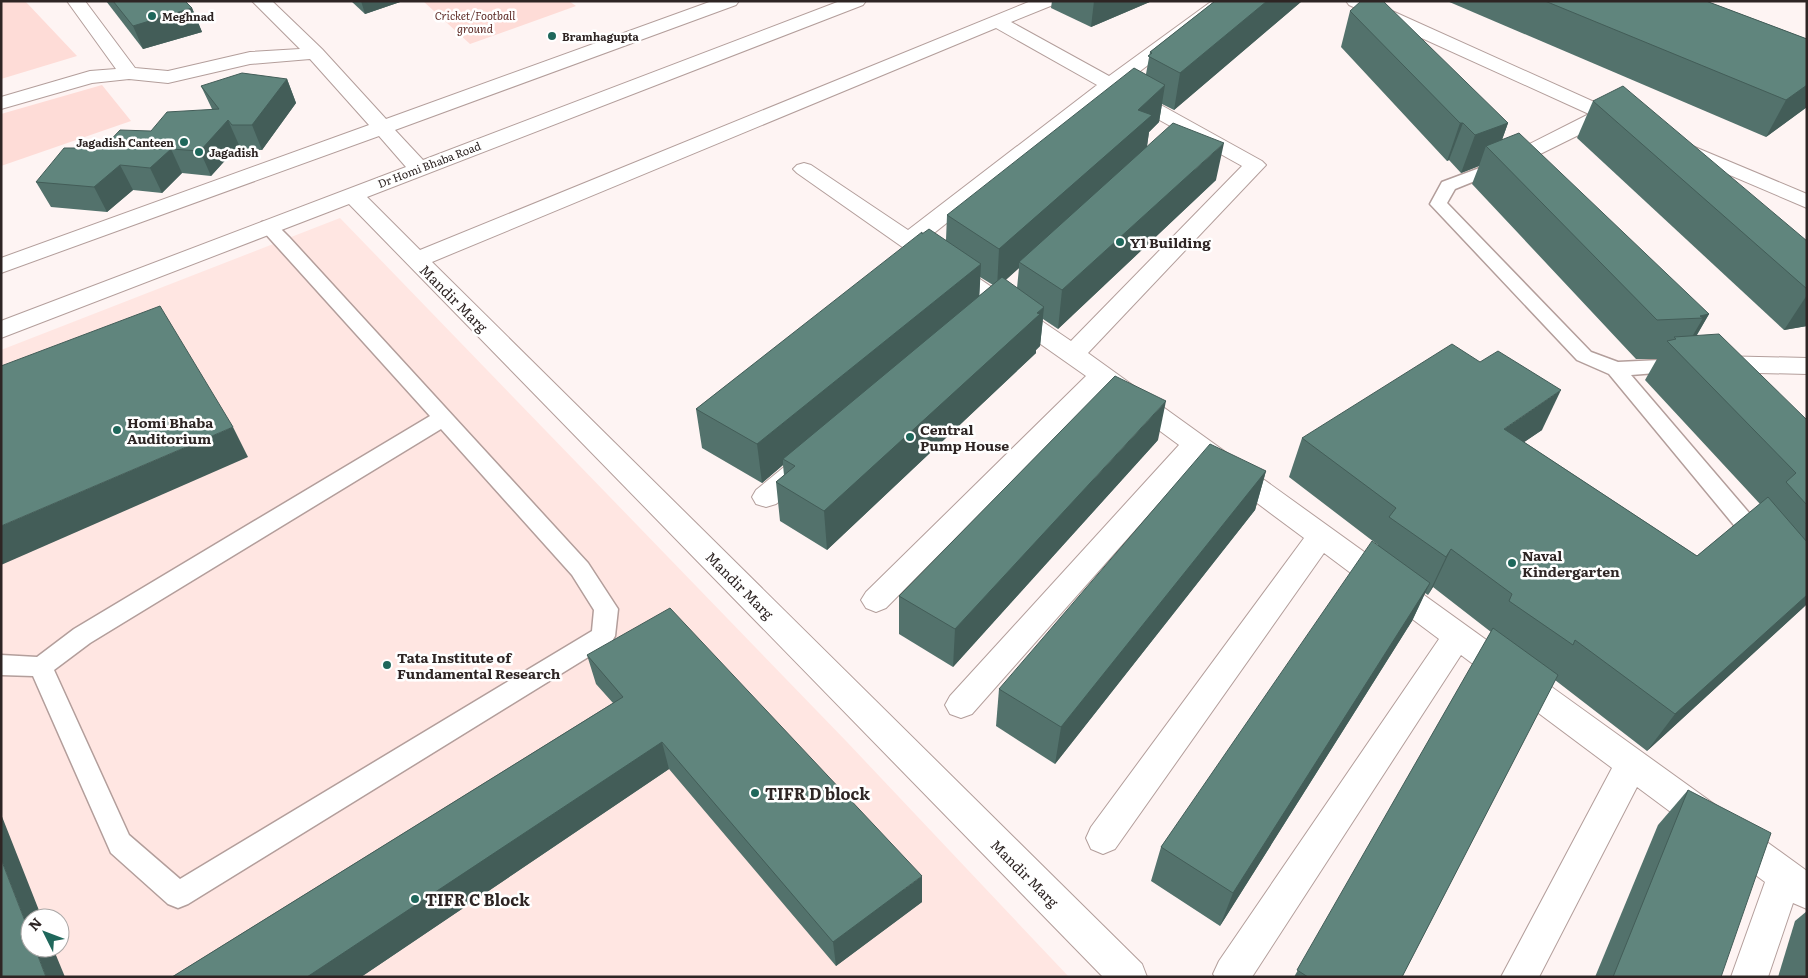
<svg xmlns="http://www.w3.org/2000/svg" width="1808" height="978" font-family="Literata,serif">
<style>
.built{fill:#ffe6e2;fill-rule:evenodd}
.green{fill:#fedcd7}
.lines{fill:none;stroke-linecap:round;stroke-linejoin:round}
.service-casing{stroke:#b39e9b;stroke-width:3}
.minor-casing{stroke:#b39e9b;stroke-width:2}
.service{fill:#fff;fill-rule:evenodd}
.minor{fill:#fff;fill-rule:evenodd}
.wall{fill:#53726c;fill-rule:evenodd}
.shaded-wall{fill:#435d58}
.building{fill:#60857d;stroke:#435d58}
.poi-dot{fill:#1f675b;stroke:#fff;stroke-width:2}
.labels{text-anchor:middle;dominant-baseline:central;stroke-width:5;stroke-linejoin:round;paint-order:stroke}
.far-park-label{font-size:11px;font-style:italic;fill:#5f2d28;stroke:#fff}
.far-poi-label{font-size:11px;font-weight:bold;fill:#2e2524;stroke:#fff;text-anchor:start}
.far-street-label{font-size:11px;fill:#2e2524;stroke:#fff}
.poi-label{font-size:14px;font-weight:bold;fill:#2e2524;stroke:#fff;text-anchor:start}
.street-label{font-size:14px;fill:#2e2524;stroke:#fff}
.near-poi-label{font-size:16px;font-weight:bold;fill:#2e2524;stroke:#fff;text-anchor:start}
</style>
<rect width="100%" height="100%" fill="#fef4f3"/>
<!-- built -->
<path class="built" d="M340 218 847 742 1069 977H1V350ZM30 918H60V948H30Z"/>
<!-- green -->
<g class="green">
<path d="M1 1H25L77 56 1 79Z"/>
<path d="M423 1H569L576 6 470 44Z"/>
<path d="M102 85 131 121 1 166V114Z"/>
</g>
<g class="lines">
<defs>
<g id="service">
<path d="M1501 160 1507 162 1509 165 1507 168 1455 189 1447 203 1591 352 1618 362 1681 359 1688 360 1691 365 1688 370 1681 371 1631 375 1768 535 1771 541 1768 547 1760 549 1752 547 1609 374 1577 360 1430 204 1442 182Z"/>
<path d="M268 221 274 222 289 237 588 563 618 609 615 636 611 643 188 904 178 908 168 904 111 853 33 676 1 675V655L37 657 74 629 430 416 262 230 259 226 262 222ZM441 429 572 575 594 610 592 631 180 879 129 835 54 670 90 643Z"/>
</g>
<g id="minor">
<path d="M67 1H85L135 68 168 71 250 52 300 49 252 1H272L322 49 386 119 712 1H739L736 5 395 130 423 160 840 1H866L863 5 367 197 420 250 1031 1H1056L1053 5 1011 22 1109 76 1212 1H1233L1123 84 1262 161 1266 165 1088 353 1807 871V909L1793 903 1768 977H1731L1765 882 1637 787 1539 977H1501L1612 768 1461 655 1252 977H1215L1213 974 1219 961 1439 639 1324 553 1115 849 1103 854 1091 849 1086 838 1091 827 1304 538 1198 459 972 714 961 718 950 714 945 705 950 696 1179 445 1103 389 886 608 876 612 866 608 861 600 866 592 1086 376 797 173 793 169 797 165 804 163 811 165 908 230 1097 85 996 28 432 262 1142 964 1147 977H1103L349 204 1 338V321L406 167 379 136 1 273V258L369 125 310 59 250 64 168 83 129 79 92 83 1 109V97L90 71 116 69ZM1111 93 1242 166 1071 341 924 241Z"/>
<path d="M1346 1H1370L1632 119 1635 123 1632 127 1625 129 1605 122 1516 166 1509 168 1502 166 1498 162 1502 158 1589 114 1349 5Z"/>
<path d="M1678 140 1807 194V208L1671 150 1668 146 1671 142Z"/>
<path d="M1716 356 1807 358V374L1716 372 1707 370 1703 364 1707 358Z"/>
<path d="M805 455 815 458 819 465 815 472 776 504 766 507 756 504 752 497 756 490 795 458Z"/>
</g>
</defs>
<!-- service casing -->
<use href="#service" class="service-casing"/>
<!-- minor casing -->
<use href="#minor" class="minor-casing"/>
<!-- service -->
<use href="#service" class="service"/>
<!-- minor -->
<use href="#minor" class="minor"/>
</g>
<!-- wall -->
<g class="wall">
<path d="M106 1H185L192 8 202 32 143 49Z"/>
<path d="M351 1H403L365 14Z"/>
<path d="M1052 1H1152L1091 27 1051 8Z"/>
<path d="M1215 1H1302L1174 110 1162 104 1159 122 1149 132 1147 146 1216 180 1058 329 1043 319 1040 346 1036 350V353L827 550 780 521 776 482 784 475 783 465 762 483 702 448 696 409 922 234 946 240 947 215 1146 74 1150 52ZM1019 268 1017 288 1005 280ZM980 277 993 285 979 296Z"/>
<path d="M1447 1H1706L1807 39V107L1766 137Z"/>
<path d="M1350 11 1508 123 1502 140 1709 314 1697 335 1807 420V604L1647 751 1555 680 1402 977H1294L1491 632 1433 587 1428 595 1425 593 1412 621 1220 926 1151 881 1161 847 1378 545 1289 477 1302 438 1542 430 1524 442 1697 556 1760 504 1645 380 1657 359H1636L1472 184 1479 166 1461 173 1449 160 1447 161 1341 47Z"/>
<path d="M287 79 296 103 262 150H243L239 145 211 176 182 173 162 193 133 190 107 212 51 207 36 182 103 148 151 131 212 109 201 86Z"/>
<path d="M1593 101 1807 241V326L1784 330 1577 138Z"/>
<path d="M1158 440 953 667 899 634V596Z"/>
<path d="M1266 471 1255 510 1055 764 996 726 999 689Z"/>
<path d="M587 655 922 902 836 966 669 769 361 977H172L613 703 596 684Z"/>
<path d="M1688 790 1721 977H1595L1658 825Z"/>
<path d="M1807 911V977H1778L1795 921Z"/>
</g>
<!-- shaded-wall -->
<g class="shaded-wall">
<path d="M361 1H403L365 14Z"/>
<path d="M1094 1H1152L1091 27Z"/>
<path d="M1267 1H1302L1174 110 1180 73Z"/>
<path d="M192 8 202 32 143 49 133 26Z"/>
<path d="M287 79 296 103 262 150 252 125Z"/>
<path d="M1165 85 1159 122 1149 132 1146 153 1019 262V268L997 288 999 249 1138 110Z"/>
<path d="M1807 85V107L1766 137 1786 100Z"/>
<path d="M228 120 239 145 211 176 200 151Z"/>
<path d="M1460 123H1463L1449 160 1447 161Z"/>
<path d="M1508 123 1496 156 1486 146 1479 166 1461 173 1475 135Z"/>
<path d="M1224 143 1216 180 1058 329 1062 290Z"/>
<path d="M171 149 182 173 162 193 150 168Z"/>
<path d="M120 165 133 190 107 212 94 187Z"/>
<path d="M981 264 979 303 783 459V465L762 483 757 444Z"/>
<path d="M1807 295V326L1784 330Z"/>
<path d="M1044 307 1040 346 1036 350V353L827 550 824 511Z"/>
<path d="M1709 314 1686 353 1682 354 1703 318 1700 316Z"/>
<path d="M1561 390 1542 430 1486 468 1504 429Z"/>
<path d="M1166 401 1158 440 953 667 955 629Z"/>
<path d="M233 427 248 457 1 565V526Z"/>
<path d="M1266 471 1255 510 1055 764 1061 727Z"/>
<path d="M1451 549 1433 587 1428 595 1446 557Z"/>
<path d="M1430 583 1412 621 1220 926 1233 893Z"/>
<path d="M1807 595V604L1804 607 1647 751 1675 714Z"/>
<path d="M662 742 669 769 361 977H307Z"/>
<path d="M1 814 42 918H30V934L1 859Z"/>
<path d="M922 876V902L836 966 833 942Z"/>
<path d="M35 948H53L65 977H46Z"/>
</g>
<!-- building -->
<g class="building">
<path d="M113 1H185L192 8 133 26Z"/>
<path d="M1215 1H1267L1180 73 1148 56 1152 53 1150 52Z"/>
<path d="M1361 1H1383L1508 123 1475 135 1463 123H1460L1350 11Z"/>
<path d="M1545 1H1706L1807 39V85L1786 100Z"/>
<path d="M1134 68 1165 85 1138 110 1152 115 999 249 947 215Z"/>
<path d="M242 73 287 79 252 125H232L228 120 200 151 171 149 150 168 120 165 94 187 36 182 64 148H103L120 130 151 131 167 112 219 109 201 86Z"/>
<path d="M1623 86 1807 241V289L1593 101Z"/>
<path d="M1173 123 1224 143 1062 290 1019 262Z"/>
<path d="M1519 133 1709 314 1700 316 1703 318 1657 320 1486 146Z"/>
<path d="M929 229 981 264 757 444 696 409 922 232V234Z"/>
<path d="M1002 277 1044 307 1037 313 1040 314 824 511 776 482 795 466 783 459Z"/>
<path d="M160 306 233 427 1 526V366Z"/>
<path d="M1719 334 1807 420V505L1786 482 1796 473 1667 341 1676 339 1674 337Z"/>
<path d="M1452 344 1480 362 1498 351 1561 390 1504 429 1697 556 1768 497 1807 542V595L1675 714 1575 640 1573 645 1509 601 1512 594 1451 549 1446 557 1389 517 1396 508 1302 438Z"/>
<path d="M1115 376 1166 401 955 629 899 596Z"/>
<path d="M1210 444 1266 471 1061 727 999 689Z"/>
<path d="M1372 541 1430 583 1233 893 1161 847Z"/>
<path d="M670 608 922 876 833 942 662 742 307 977H172L623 697 587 655Z"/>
<path d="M1493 628 1558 675 1402 977H1308L1297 970Z"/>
<path d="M1688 790 1771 833 1721 977H1613Z"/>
<path d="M1 859 30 934V948H35L46 977H1Z"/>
</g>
<!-- markers -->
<g class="poi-dot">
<circle cx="152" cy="16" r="5"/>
<circle cx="552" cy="36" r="5"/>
<circle cx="184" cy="142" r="5"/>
<circle cx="199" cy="152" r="5"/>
<circle cx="1120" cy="242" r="5"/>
<circle cx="117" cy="430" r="5"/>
<circle cx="910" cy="437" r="5"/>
<circle cx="1512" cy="563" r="5"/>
<circle cx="387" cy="665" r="5"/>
<circle cx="755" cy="793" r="5"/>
<circle cx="415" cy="899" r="5"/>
</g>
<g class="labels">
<!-- far-park labels -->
<g class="far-park-label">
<text x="475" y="15">Cricket/Football<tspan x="475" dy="13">ground</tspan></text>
</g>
<!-- far-poi labels -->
<g class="far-poi-label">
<text x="162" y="16">Meghnad</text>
<text x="562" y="36">Bramhagupta</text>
<text x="174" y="142" text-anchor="end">Jagadish Canteen</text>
<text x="209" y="152">Jagadish</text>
</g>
<!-- far-street labels -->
<g class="far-street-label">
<text transform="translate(429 164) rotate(-21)">Dr Homi Bhaba Road</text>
</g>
<!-- poi labels -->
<g class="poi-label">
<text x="1130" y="242">Y1 Building</text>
<text x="127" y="422">Homi Bhaba<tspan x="127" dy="16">Auditorium</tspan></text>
<text x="920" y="429">Central<tspan x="920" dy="16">Pump House</tspan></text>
<text x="1522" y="555">Naval<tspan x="1522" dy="16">Kindergarten</tspan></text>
<text x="397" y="657">Tata Institute of<tspan x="397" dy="16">Fundamental Research</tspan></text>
</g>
<!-- street labels -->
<g class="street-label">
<text transform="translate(454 298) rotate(45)">Mandir Marg</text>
<text transform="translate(740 585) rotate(45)">Mandir Marg</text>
<text transform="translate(1025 873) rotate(45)">Mandir Marg</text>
</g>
<!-- near-poi labels -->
<g class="near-poi-label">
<text x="765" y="793">TIFR D block</text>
<text x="425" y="899">TIFR C Block</text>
</g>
</g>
<!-- border -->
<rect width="1808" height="978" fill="none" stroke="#2e2524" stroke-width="5"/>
<!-- north arrow -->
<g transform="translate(45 933) rotate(312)"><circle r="24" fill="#ffffff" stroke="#aba8a7"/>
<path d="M0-4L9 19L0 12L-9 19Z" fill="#1f675b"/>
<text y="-8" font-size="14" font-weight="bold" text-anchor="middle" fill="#2e2524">N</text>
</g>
</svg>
